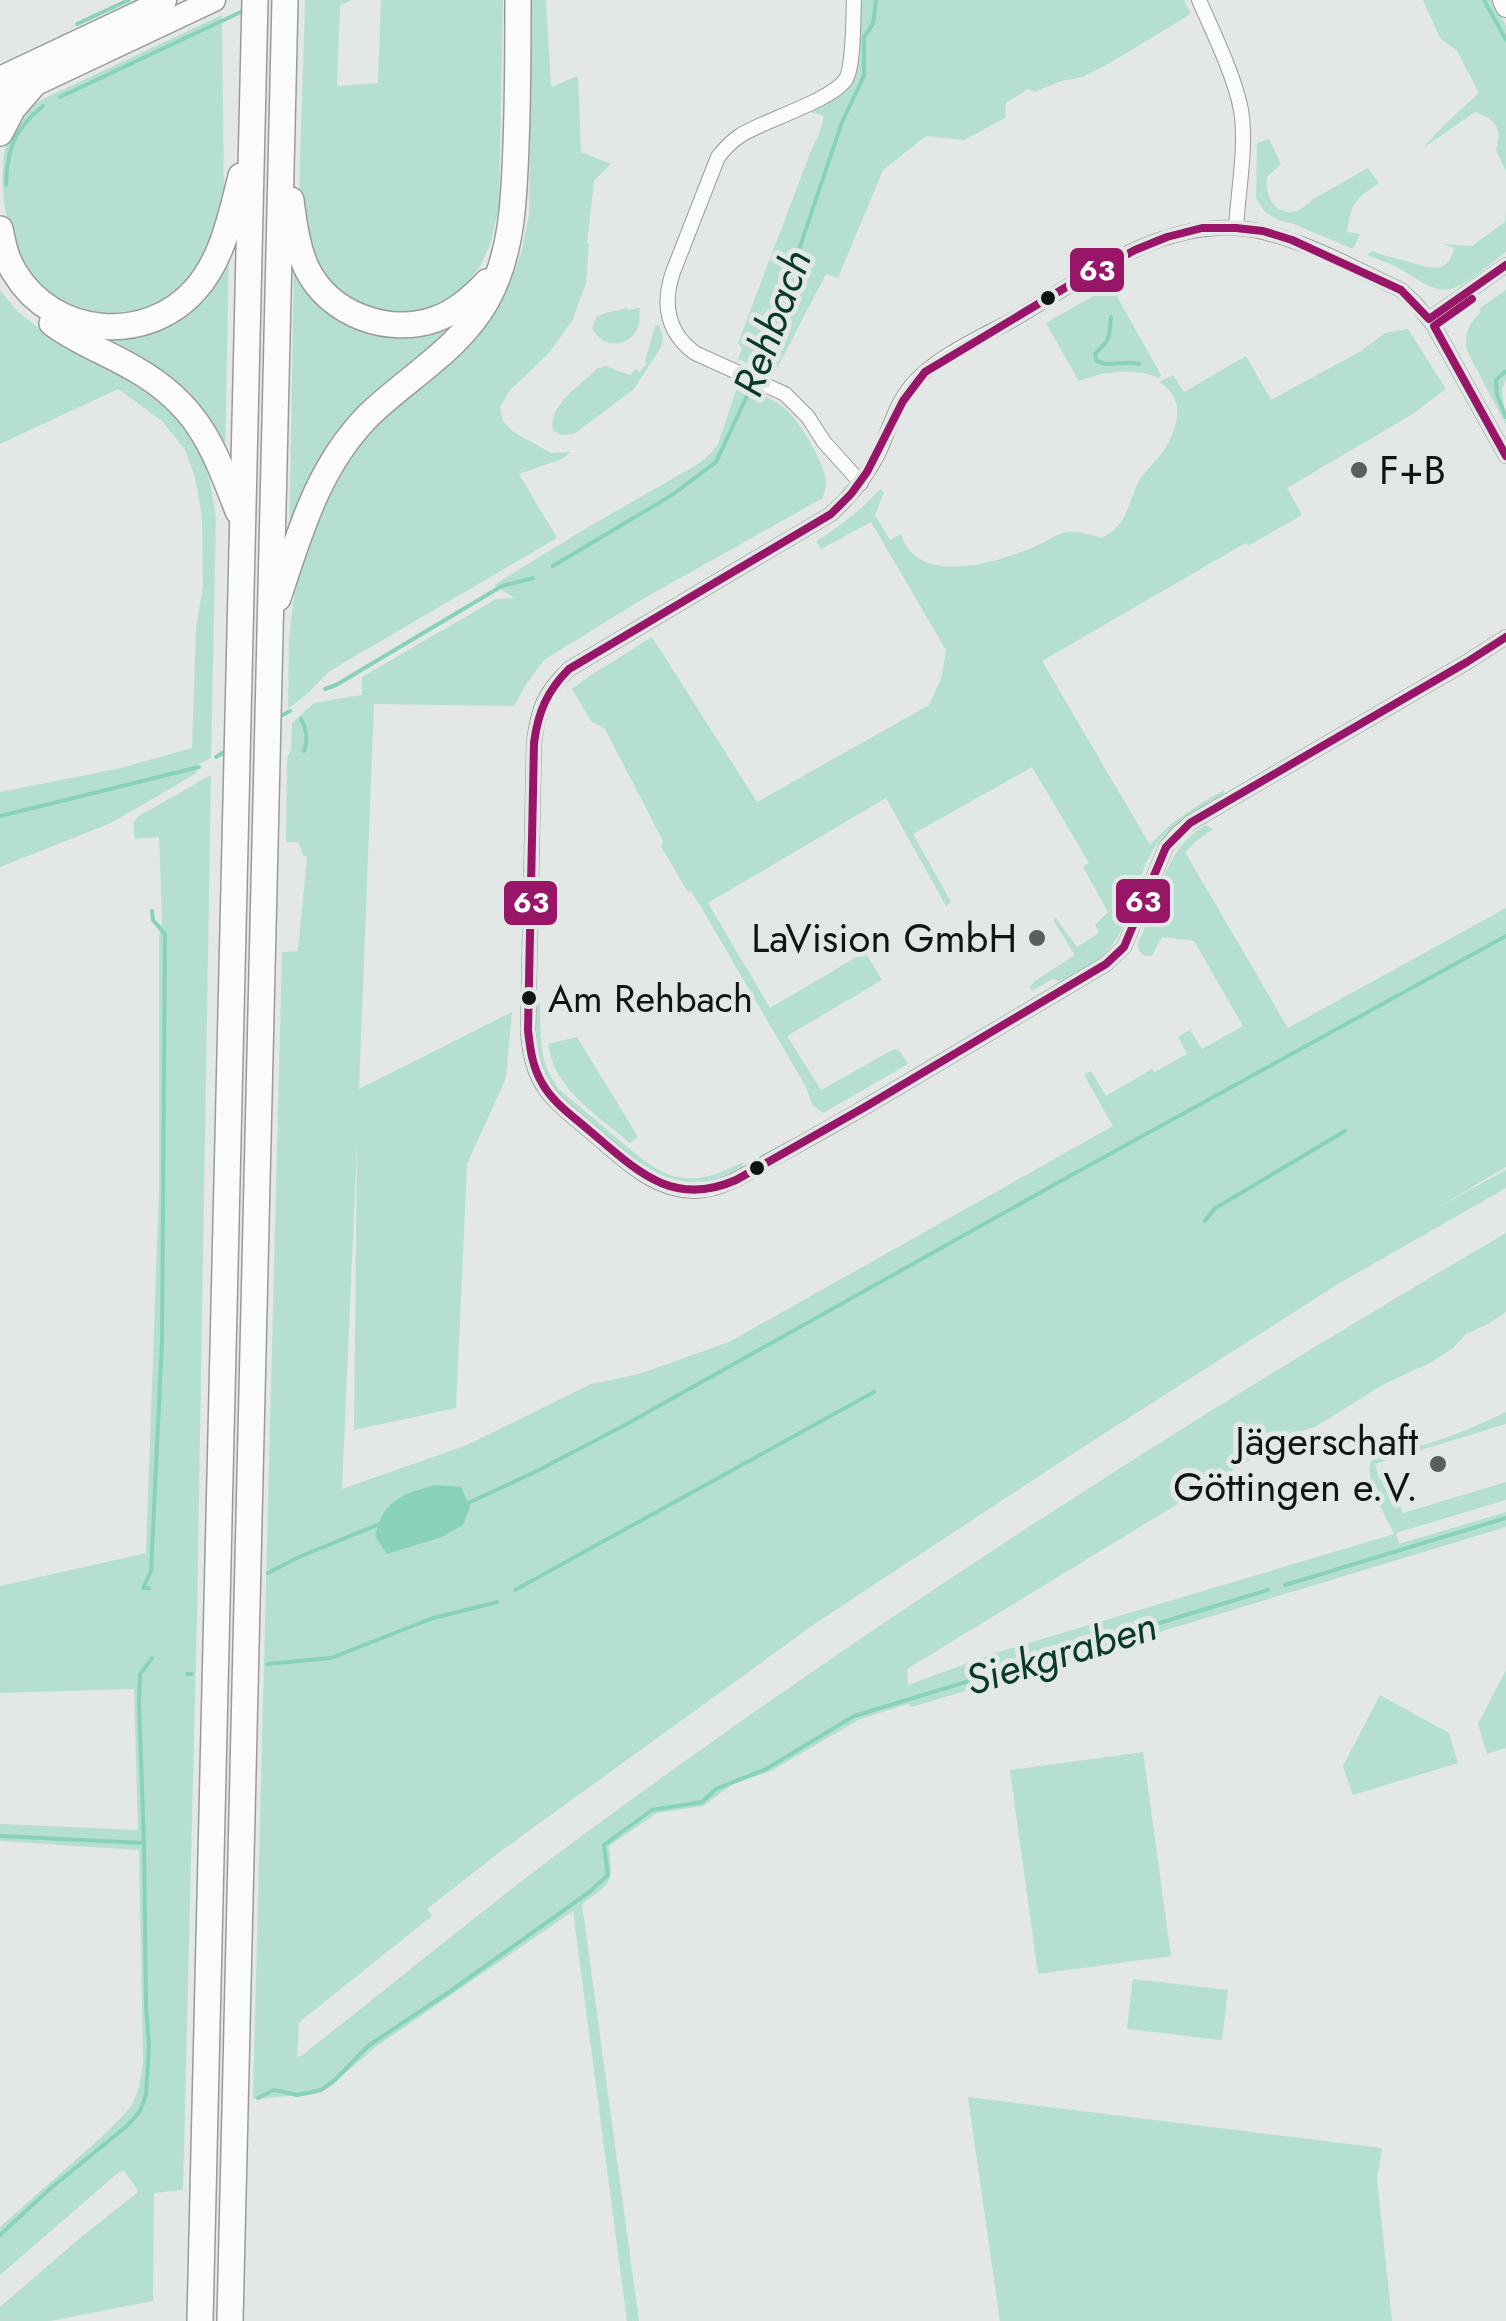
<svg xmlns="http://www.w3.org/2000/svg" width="1506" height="2321" font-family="Jost,sans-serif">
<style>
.green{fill:#b5e0d1}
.water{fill:#89d2ba}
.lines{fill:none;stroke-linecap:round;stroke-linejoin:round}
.stream{stroke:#89d2ba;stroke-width:4}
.street-casing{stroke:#999b9a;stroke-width:16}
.secondary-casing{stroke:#999b9a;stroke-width:22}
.primary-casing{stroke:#999b9a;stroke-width:25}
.highway-casing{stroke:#999b9a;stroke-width:28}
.street{stroke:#fbfbfb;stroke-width:14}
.secondary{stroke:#fbfbfb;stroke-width:20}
.primary{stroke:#fbfbfb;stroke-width:22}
.highway{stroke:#fbfbfb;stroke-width:25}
.bus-1-casing{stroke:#e2e8e6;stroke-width:15}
.bus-1{stroke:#981568;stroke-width:8}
.bus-dot{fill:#121413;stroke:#e2e8e6;stroke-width:4}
.poi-dot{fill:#5b5e5c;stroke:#e2e8e6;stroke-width:4}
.labels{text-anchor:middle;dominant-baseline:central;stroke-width:10;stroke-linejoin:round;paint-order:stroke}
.bus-label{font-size:38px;fill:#121413;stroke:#e2e8e6;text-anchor:start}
.poi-label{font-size:40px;fill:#121413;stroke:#e2e8e6;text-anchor:end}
.water-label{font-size:42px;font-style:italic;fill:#09392c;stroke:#e2e8e6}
.line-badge{stroke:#e2e8e6;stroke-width:4}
.badge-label{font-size:28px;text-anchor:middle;font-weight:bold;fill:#fff}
</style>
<rect width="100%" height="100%" fill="#e3e7e5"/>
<!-- green -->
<g class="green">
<path d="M305 0H352L340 5 337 86 378 83 381 0H503L499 207 491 242 481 265 461 291 433 308 412 314 394 315 355 307 312 265 299 197Z"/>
<path d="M532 0H546L551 87 578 76 581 152 611 164 594 181 587 243 589 244 586 283 573 319 550 352 510 390 500 407 503 421 512 431 551 453 571 452 562 459 519 474 557 538 328 672 308 693 288 709 289 639 295 586 317 505 363 439 395 409 452 363 483 329 501 304 521 254 529 214Z"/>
<path d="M861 0H1184L1191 14 1108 64 1083 77 1061 81 1035 92 1028 89 1006 103 1005 118 964 140 926 136 883 170 838 278 826 274 774 374 738 359 742 348 738 343 812 148 818 137 824 116 810 112 849 85 855 66Z"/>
<path d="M1423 0H1493L1506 26V171L1496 150C1503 128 1495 119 1475 112L1423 148 1444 125 1479 93 1457 51 1440 38Z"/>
<path d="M222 15 224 200C217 226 209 257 192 278 185 288 168 302 157 307 112 329 46 309 23 265 8 236 1 201 3 169 3 157 6 142 12 132 17 122 26 120 28 108L45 98Z"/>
<path d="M1269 139 1281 164 1267 177C1263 209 1291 225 1313 199L1368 168 1379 183C1356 199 1351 202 1347 232L1360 234 1353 249 1294 224 1278 220 1265 212 1256 198 1257 143Z"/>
<path d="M1506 208V252C1491 263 1477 276 1461 285 1435 299 1418 277 1396 267 1387 262 1377 259 1367 255L1372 251C1383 255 1394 258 1406 261 1426 267 1448 277 1454 248L1443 244 1472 246 1505 222Z"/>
<path d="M229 243 225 463 208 426 103 348 100 333 143 330Z"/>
<path d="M294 259 381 330 492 286 399 384 289 549Z"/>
<path d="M1111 286 1161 375 1159 378C1133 367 1105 371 1079 381L1046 323Z"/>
<path d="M0 290 18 312 40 329 77 354 125 377 148 394 173 414 196 442 209 476 216 517 211 758 197 765 199 767 195 774 111 823 0 867V792L117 769 192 748 196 628 203 587 202 517 195 477 185 450 162 421 118 389 0 444Z"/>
<path d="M1506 290V379L1502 389 1506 425 1467 351C1464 334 1468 324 1481 312L1479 309Z"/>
<path d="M627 308 628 310 640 308C639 316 641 326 635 333 622 350 600 345 592 328L596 317 605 313Z"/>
<path d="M659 325 663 338 661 347 634 389 574 434 561 435 553 430C547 406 582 384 598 368L605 366 630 375 636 369 639 372 647 364 645 361 655 326Z"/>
<path d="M1408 329 1446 389 1411 415 1287 488 1302 515 1248 546 1247 543 1242 545 1042 661 1150 845C1172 820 1195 807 1224 790L1223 797C1203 808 1180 818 1164 835 1134 868 1136 918 1107 952 1096 965 1077 973 1063 982L1052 979 1032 991 1030 987 1035 981 1075 955 1053 920 1056 918 1077 947 1099 933 1095 925 1108 912 1083 867 1089 863 1032 767 913 834 951 902 946 906 886 798 708 903 770 1008 865 952 882 980 787 1036 821 1090 894 1049 899 1050 908 1064 823 1113 812 1104 806 1087 701 907 691 891 688 892 661 846 663 841 605 729 591 721 572 689 588 677 652 637 757 802 929 705 941 679 946 650 871 522 821 549 816 541C841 526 860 511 880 489L884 492 875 515 890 540 901 534C917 588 998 562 1034 547 1044 543 1053 536 1063 533 1076 529 1090 535 1102 538 1129 523 1126 507 1139 481 1146 469 1157 461 1164 450 1179 427 1186 398 1159 382L1173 375 1184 392 1246 356 1271 400 1361 351 1385 333Z"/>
<path d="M738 384C756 392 774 399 788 411 800 423 826 465 826 482 826 487 824 493 823 498L641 600 544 660 527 683 514 706 374 704 359 1089 512 1012 506 1078 467 1164 456 1408 354 1430 357 1146 342 1489 467 1445 591 1384 639 1374 729 1342 1113 1126 1084 1075 1091 1071 1106 1096 1152 1069 1155 1072 1187 1054 1178 1037 1190 1030 1202 1049 1243 1026 1194 941 1162 937 1152 956H1145L1139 951 1138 943C1160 899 1160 854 1205 825L1213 829 1195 842 1185 852 1288 1028 1506 908V1167L1438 1207 1506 1170V1188L1338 1284 1080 1449 816 1623 501 1851 427 1909 432 1916 302 2020 299 2023 297 2057 301 2056C396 1982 490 1903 587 1832 882 1615 1190 1418 1506 1233V1312L1488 1324 1466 1334 1452 1349 1432 1362 1384 1384 1315 1427 1294 1433 907 1669 908 1685 995 1653 1394 1534C1387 1518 1362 1477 1372 1459 1379 1448 1398 1452 1409 1449 1443 1440 1475 1427 1506 1412V1424L1375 1464 1379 1479 1385 1477 1403 1513 1506 1482V1500L1396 1533 1399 1544 1506 1512V1527L912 1707 908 1704 860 1719 771 1771 733 1784 703 1806 657 1813 609 1846C613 1885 612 1882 582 1904L639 2321H627L573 1911 377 2046 337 2080 315 2094 253 2099 282 952 298 951 307 857 303 855 298 842H286L287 758 291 749 292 723 314 703 362 695V677L496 599 514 598 494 585 583 530 698 464 711 453 718 444Z"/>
<path d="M211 775 197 1616 183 2190 154 2193 153 2301 50 2321H0V2307L80 2238 137 2193V2189L124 2171 119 2172 0 2275V2227L106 2133 131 2107 139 2088 143 2062 139 1850 0 1841V1824L138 1830 134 1689 0 1693V1586L146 1553 159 1191V935L162 922 159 837 135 839 133 823 139 816Z"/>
<path d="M535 1002H540C541 1036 538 1061 559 1089 579 1106 599 1123 619 1140 665 1179 685 1192 743 1162L742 1167C686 1198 661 1182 617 1144 599 1129 581 1114 563 1099 534 1067 537 1042 535 1002Z"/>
<path d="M577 1037 638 1137 630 1143C598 1115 554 1090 548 1044Z"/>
<path d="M1506 1670V1748L1487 1754 1478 1724Z"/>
<path d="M1380 1695 1449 1733 1458 1763 1353 1795 1343 1766Z"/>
<path d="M1143 1752 1171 1956 1038 1974 1010 1770Z"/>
<path d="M1133 1979 1228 1990 1222 2040 1127 2029Z"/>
<path d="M968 2097 1382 2148 1377 2178 1392 2321H1000Z"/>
</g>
<!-- water -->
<path class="water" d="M435 1485 461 1487 470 1507 463 1525 442 1537 387 1554 375 1536C383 1501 401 1494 435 1485Z"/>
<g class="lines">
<!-- stream -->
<g class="stream">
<path d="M1484 0 1506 40"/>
<path d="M77 24 129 0"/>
<path d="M60 97 245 10"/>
<path d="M6 185C7 149 14 129 43 106"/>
<path d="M1111 317C1109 339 1111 338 1095 354L1096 360C1109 369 1124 359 1139 364"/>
<path d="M1506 371 1496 380 1497 395 1506 417"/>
<path d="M757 374 842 122 864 76V37L873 24 876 0"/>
<path d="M553 566 672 495 716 462 753 383"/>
<path d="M325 689 336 685 502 586 533 578"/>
<path d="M279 717 290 711"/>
<path d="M301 719C307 730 308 739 304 751"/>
<path d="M216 757 229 749"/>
<path d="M0 816 199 767"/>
<path d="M1205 1221 1214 1209 1345 1131"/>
<path d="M464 1505 535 1472 623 1426 1077 1172 1506 936"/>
<path d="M268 1573 299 1557 382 1523"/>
<path d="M1285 1585 1506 1518"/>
<path d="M149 1588H143L151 1571 162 1341 165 934 153 920 152 911"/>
<path d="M515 1590 874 1392"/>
<path d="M267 1664 331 1658 433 1618 497 1602"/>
<path d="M187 1674H192"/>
<path d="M0 1836 144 1843"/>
<path d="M258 2098 274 2090 297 2095 321 2090 335 2080 368 2046 449 1992 588 1893 608 1875 604 1845 652 1810 702 1802 716 1789 766 1769 854 1716 1268 1590"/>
<path d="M0 2235 52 2187 128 2125 140 2111 146 2095 149 2046 146 2006 144 1843 139 1702 140 1674 152 1658"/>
</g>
<defs>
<g id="street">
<path d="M854 0C853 18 854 65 846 79 833 100 765 120 741 135 732 141 725 148 718 157L673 272C662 304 667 332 695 353L785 394 808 417 824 442 861 483"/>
<path d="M1199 0C1213 32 1235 77 1241 110 1247 146 1238 191 1236 228"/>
<path d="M1429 319 1506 265"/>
<path d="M1506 456 1434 326 1415 303 1401 290C1358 270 1314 245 1267 233 1177 209 1094 271 1021 315 987 335 937 355 912 385 895 405 889 431 878 454 866 477 851 496 831 514L569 669C544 693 538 709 534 743L528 1030C531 1087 552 1099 593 1134 623 1159 654 1192 696 1191 724 1190 749 1172 772 1159 804 1142 834 1125 865 1107 945 1059 1026 1012 1106 964L1124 947 1166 847 1177 834 1190 823 1467 662 1506 637"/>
</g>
<path id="secondary" d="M1503 0 1506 7"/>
<g id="primary">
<path d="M0 78 165 0"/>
<path d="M0 101 214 0"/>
</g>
<g id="highway">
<path d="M0 133 13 108 33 85"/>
<path d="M291 200C294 223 297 248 307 269 330 315 389 336 436 319 456 312 473 297 487 282"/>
<path d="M0 229C3 244 6 259 15 273 53 336 145 346 195 290 223 259 231 215 241 176"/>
<path d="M52 323C77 342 108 353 135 369 198 405 213 446 238 511"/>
<path d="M278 598C300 532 318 467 368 416 408 377 459 350 487 300 513 252 514 198 516 144 518 96 518 48 518 0"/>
<path d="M200 2321 255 0"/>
<path d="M230 2321 285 0"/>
</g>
</defs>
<!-- street casing -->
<use href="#street" class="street-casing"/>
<!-- secondary casing -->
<use href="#secondary" class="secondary-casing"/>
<!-- primary casing -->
<use href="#primary" class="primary-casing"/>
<!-- highway casing -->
<use href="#highway" class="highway-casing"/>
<!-- street -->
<use href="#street" class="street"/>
<!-- secondary -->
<use href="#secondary" class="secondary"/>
<!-- primary -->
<use href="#primary" class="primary"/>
<!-- highway -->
<use href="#highway" class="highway"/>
<defs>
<g id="bus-1">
<path d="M1506 265 1429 319 1401 290 1292 240 1263 231 1236 228H1202L1167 237 1135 250 1068 286 925 372 903 401 867 472 851 494 831 514 569 669C547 691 538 712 534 743L528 1030C530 1048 532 1066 542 1083 553 1103 574 1117 591 1132 637 1171 673 1208 736 1180L865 1107 1106 964 1124 947 1166 847 1190 823 1467 662 1506 637"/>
<path d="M1472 299 1434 326 1506 456"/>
</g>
</defs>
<!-- bus-1 casing -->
<use href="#bus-1" class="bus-1-casing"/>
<!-- bus-1 -->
<use href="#bus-1" class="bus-1"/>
</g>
<!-- markers -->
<g class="bus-dot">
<circle cx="1048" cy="298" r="9"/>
<circle cx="529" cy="998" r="9"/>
<circle cx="757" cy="1168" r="9"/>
</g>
<g class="poi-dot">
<circle cx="1359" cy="470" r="10"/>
<circle cx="1037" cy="938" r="10"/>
<circle cx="1438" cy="1464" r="10"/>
</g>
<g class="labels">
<!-- bus labels -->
<g class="bus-label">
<text x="548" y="998">Am Rehbach</text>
</g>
<!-- poi labels -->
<g class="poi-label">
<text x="1379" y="470" text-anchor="start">F+B</text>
<text x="1017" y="938">LaVision GmbH</text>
<text x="1418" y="1441">Jägerschaft<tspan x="1418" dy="46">Göttingen e.V.</tspan></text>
</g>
<!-- water labels -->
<g class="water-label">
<text transform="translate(772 323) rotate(-70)">Rehbach</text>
<text transform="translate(1061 1653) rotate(-17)">Siekgraben</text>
</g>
</g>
<g class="line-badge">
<rect x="1068" y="246" width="58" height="48" rx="10" fill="#981568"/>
<rect x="1114" y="877" width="58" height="48" rx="10" fill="#981568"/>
<rect x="502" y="879" width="57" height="48" rx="10" fill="#981568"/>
</g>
<g class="badge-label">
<text x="1097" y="280">63</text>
<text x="1143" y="911">63</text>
<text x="531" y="912">63</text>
</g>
</svg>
